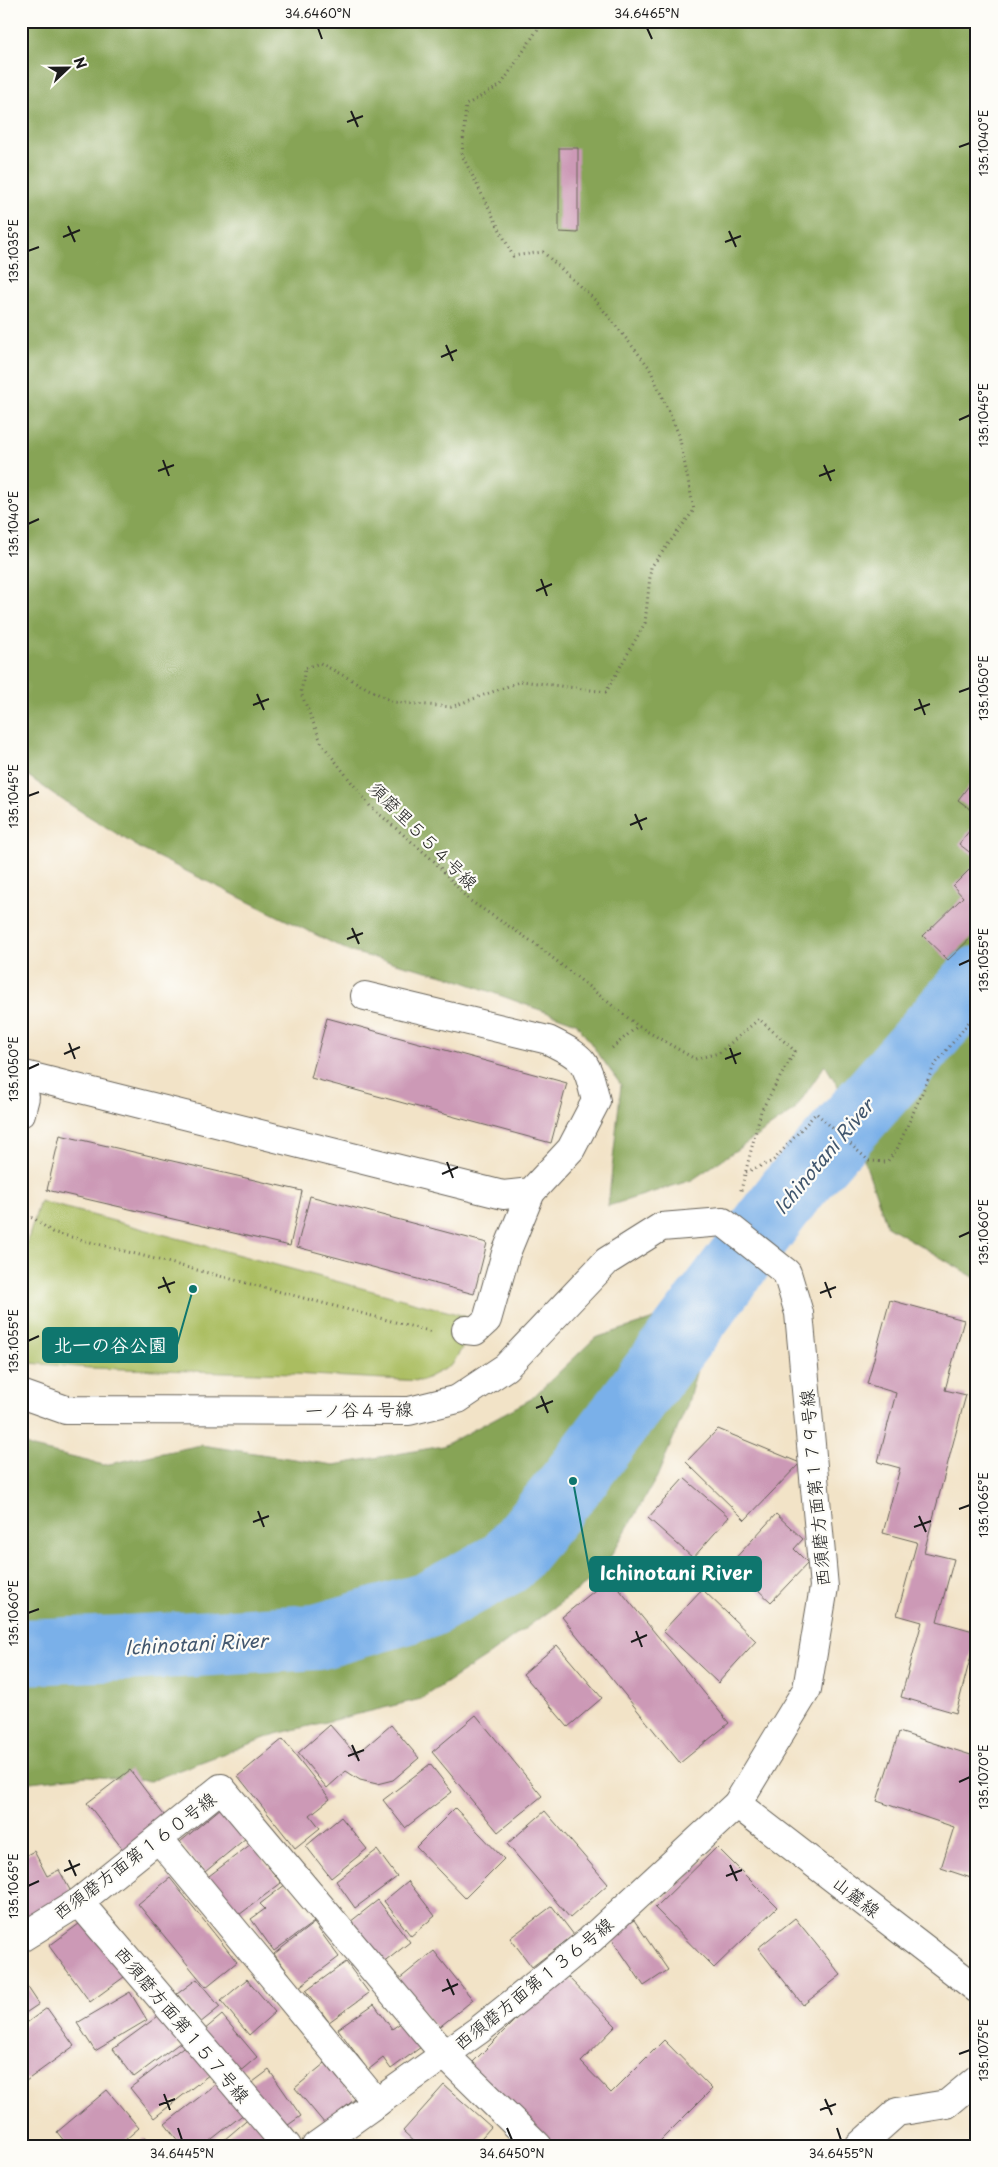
<svg xmlns="http://www.w3.org/2000/svg" width="998" height="2167" font-family="'Playpen Sans','Klee One',sans-serif">
<style>
.green{fill:#aabd61;stroke:#636c3e}
.forest{fill:#87a457;stroke:#52603a}
.lines{fill:none;stroke-linecap:round;stroke-linejoin:round}
.river{stroke:#7ab0e9;stroke-width:66}
.building{fill:#cc99b6}
.minor-casing{stroke:#676258;stroke-width:30}
.path{stroke:#676258;stroke-width:3;stroke-dasharray:1 4;stroke-linecap:butt}
.minor{stroke:#fff;stroke-width:28}
.ticks{fill:none;stroke:#1c1c1c;stroke-width:2}
.labels{text-anchor:middle;dominant-baseline:central;stroke-width:4.5;stroke-linejoin:round;paint-order:stroke}
.street-label{font-size:18px;fill:#1c1c1c;stroke:#fdfcf7}
.water-label{font-size:19px;font-style:italic;fill:#42576e;stroke:#fdfcf7}
.leader{fill:none;stroke:#0f766e;stroke-width:2}
.callout-dot{fill:#0f766e;stroke:#fdfcf7;stroke-width:2}
.callout{fill:#0f766e;stroke:#0f766e;stroke-width:2}
.callout-label{font-size:19px;text-anchor:middle;font-weight:bold;fill:#fff}
.neatline{fill:none;stroke:#1c1c1c;stroke-width:2}
.ticks-label{font-size:12px;text-anchor:middle;fill:#1c1c1c}
</style>
<rect width="100%" height="100%" fill="#fdfcf7"/>
<filter id="ink" filterUnits="userSpaceOnUse"><feTurbulence type="fractalNoise" baseFrequency=".02" numOctaves="2"/><feDisplacementMap in="SourceGraphic" scale="10" xChannelSelector="R" yChannelSelector="G"/><feConvolveMatrix kernelMatrix="1 2 1 2 8 2 1 2 1" color-interpolation-filters="sRGB"/></filter>
<filter id="wash" filterUnits="userSpaceOnUse"><feTurbulence type="fractalNoise" baseFrequency=".0096" numOctaves="4" result="noise"/><feDisplacementMap in="SourceGraphic" scale="20" xChannelSelector="R" yChannelSelector="G"/><feGaussianBlur stdDeviation="1.12" result="paint"/><feColorMatrix in="noise" values="0 0 0 0 0 0 0 0 0 0 0 0 0 0 0 0 0 1.4 0 .05"/><feComposite in="paint" operator="in"/></filter>
<g filter="url(#wash)">
<rect width="100%" height="100%" fill="#f2e3c7"/>
<!-- green -->
<path class="green" d="M40 1201 465 1316 467 1340 452 1365 421 1381 293 1374 90 1368 29 1363 21 1355V1262Z"/>
<!-- forest -->
<g class="forest">
<path d="M21 21H977V1279L887 1226 839 1088 825 1065 794 1111 692 1180 608 1206 621 1085 576 1023 447 976 351 952 143 850 61 799 21 771Z"/>
<path d="M666 1315 701 1355 687 1406 657 1477 601 1573 489 1655 421 1699 276 1734 150 1781 87 1776 21 1783V1443L33 1448 104 1465 201 1445 334 1465 443 1446 531 1399 595 1338Z"/>
</g>
<g class="lines">
<!-- river -->
<path class="river" d="M21 1652 125 1648 317 1637 428 1605 507 1562 573 1481 790 1192 977 979"/>
</g>
<g id="blocks">
<!-- building -->
<g class="building">
<path d="M559 148H578V233L559 232Z"/>
<path d="M977 775V808L974 812 958 800Z"/>
<path d="M977 821V858L959 844Z"/>
<path d="M972 867 977 873V932L948 960 923 936 963 897 953 886Z"/>
<path d="M327 1018 567 1083 551 1143 311 1078Z"/>
<path d="M60 1135 302 1191 290 1246 47 1190Z"/>
<path d="M310 1196 487 1243 474 1294 297 1247Z"/>
<path d="M890 1300 964 1320 945 1390 966 1395 924 1552 954 1559 937 1621 977 1632 956 1713 901 1697 922 1622 897 1615 917 1542 883 1533 900 1468 878 1462 896 1393 867 1384Z"/>
<path d="M718 1429 800 1463 745 1520 686 1462Z"/>
<path d="M684 1478 729 1517 693 1558 648 1518Z"/>
<path d="M776 1514 803 1539 794 1549 808 1563 771 1602 730 1564Z"/>
<path d="M610 1578 729 1723 680 1763 562 1617Z"/>
<path d="M702 1589 756 1641 718 1683 663 1631Z"/>
<path d="M557 1645 602 1698 568 1727 523 1674Z"/>
<path d="M476 1715 542 1796 498 1832 432 1752Z"/>
<path d="M330 1725 356 1755 391 1725 419 1758 393 1780 377 1784 360 1780 346 1771 327 1788 298 1753Z"/>
<path d="M899 1732 977 1757V1880L941 1868 954 1827 877 1801Z"/>
<path d="M283 1739 330 1799 310 1815 320 1828 295 1848 238 1776Z"/>
<path d="M430 1764 452 1792 405 1828 383 1800Z"/>
<path d="M130 1770 170 1823 128 1856 87 1803Z"/>
<path d="M221 1808 246 1838 205 1872 180 1842Z"/>
<path d="M455 1808 504 1859 465 1898 416 1847Z"/>
<path d="M545 1811 608 1884 570 1918 507 1844Z"/>
<path d="M341 1817 367 1849 331 1878 306 1846Z"/>
<path d="M251 1844 281 1883 235 1918 205 1879Z"/>
<path d="M717 1847 777 1907 714 1968 655 1908Z"/>
<path d="M377 1850 397 1877 355 1908 336 1881Z"/>
<path d="M34 1851 47 1876 59 1870 75 1899 27 1925 21 1915V1855L23 1857Z"/>
<path d="M170 1878 237 1962 206 1987 138 1904Z"/>
<path d="M408 1881 435 1916 411 1936 384 1901Z"/>
<path d="M286 1884 314 1922 274 1951 251 1919 265 1909 260 1904Z"/>
<path d="M378 1900 410 1942 382 1964 350 1922Z"/>
<path d="M552 1906 574 1935 532 1967 510 1938Z"/>
<path d="M795 1918 841 1975 803 2005 758 1948Z"/>
<path d="M634 1920 668 1970 644 1986 610 1936Z"/>
<path d="M83 1921 124 1977 90 2002 49 1946Z"/>
<path d="M314 1923 339 1957 299 1987 274 1954Z"/>
<path d="M434 1951 473 2000 437 2029 398 1980Z"/>
<path d="M346 1962 369 1993 329 2022 306 1991Z"/>
<path d="M563 1972 616 2026 581 2062 611 2093 664 2040 712 2089 655 2146H546L468 2067Z"/>
<path d="M21 1977 39 2004 21 2016Z"/>
<path d="M197 1979 220 2007 200 2023 177 1994Z"/>
<path d="M247 1979 275 2012 249 2035 221 2001Z"/>
<path d="M130 1992 147 2020 95 2051 77 2023Z"/>
<path d="M374 2004 392 2029 402 2022 421 2047 391 2069 383 2058 368 2070 338 2029Z"/>
<path d="M47 2008 74 2046 26 2081 21 2074V2027Z"/>
<path d="M161 2014 181 2042 134 2077 113 2049Z"/>
<path d="M222 2015 257 2057 238 2073 203 2031Z"/>
<path d="M187 2044 210 2074 154 2118 130 2088Z"/>
<path d="M325 2063 355 2099 325 2124 295 2088Z"/>
<path d="M269 2070 301 2116 281 2130 249 2085Z"/>
<path d="M220 2081 245 2113 203 2146H182L165 2124Z"/>
<path d="M444 2085 491 2127 474 2146H419L403 2131Z"/>
<path d="M107 2090 139 2128 118 2146H68L57 2132Z"/>
<path d="M252 2116 277 2146H217Z"/>
<path d="M145 2138 150 2146H133Z"/>
</g>
</g>
</g>
<g filter="url(#ink)">
<use href="#blocks" fill-opacity="0" stroke="#676258" stroke-width="1"/>
<g class="lines">
<defs>
<g id="minor">
<path d="M21 1074 503 1195 531 1192 571 1149 596 1101C586 1060 586 1059 548 1040L365 996"/>
<path d="M21 1086 25 1097 21 1113"/>
<path d="M466 1330 475 1331 487 1320 506 1253 531 1192"/>
<path d="M21 1394 66 1410 409 1411 458 1399 506 1367 607 1261 661 1227 723 1222 787 1273 799 1313 824 1587 807 1689 737 1804 590 1940 519 1998 479 2030 316 2146"/>
<path d="M737 1804 977 1989"/>
<path d="M159 1839 377 2103"/>
<path d="M79 1902 287 2146"/>
<path d="M21 1938 79 1902 221 1788 445 2055 538 2146"/>
<path d="M859 2146 897 2112 947 2104 977 2079"/>
</g>
</defs>
<!-- minor casing -->
<use href="#minor" class="minor-casing"/>
<!-- path -->
<g class="path">
<path d="M543 21 501 85 466 105 462 155 513 256 543 252 596 301 649 367 679 435 694 510 651 567 645 623 606 692 522 681 451 707 393 702 320 663 305 668 301 693 322 744 370 806 434 861 469 900 534 943 638 1026 695 1059 719 1053 759 1019 795 1051 761 1111 740 1194"/>
<path d="M612 1048 638 1026"/>
<path d="M746 1172 773 1161 816 1113 869 1161 887 1162 897 1149 934 1066 977 1012"/>
<path d="M22 1214 35 1219 52 1232 433 1332"/>
</g>
<!-- minor -->
<use href="#minor" class="minor"/>
</g>
</g>
<!-- ticks -->
<path class="ticks" d="M318 28 322 39M647 28 652 39M351 111 358 127M347 122 363 116M959 147 970 143M68 226 75 242M729 231 736 247M63 237 80 230M725 242 741 236M28 251 39 247M446 345 453 361M441 357 457 350M959 420 970 415M163 460 169 476M824 465 831 481M158 471 174 465M819 476 835 470M28 524 39 519M541 579 547 596M536 591 552 584M959 692 970 688M257 694 264 710M919 699 925 715M253 705 269 699M914 710 930 704M28 796 39 792M635 814 642 830M630 825 647 818M352 928 359 944M347 939 363 933M959 965 970 960M69 1043 75 1059M730 1048 736 1064M64 1054 80 1047M725 1059 741 1053M28 1069 39 1064M447 1162 453 1178M442 1174 458 1167M959 1237 970 1232M163 1277 170 1293M825 1282 831 1298M158 1288 175 1282M820 1293 836 1287M28 1341 39 1336M541 1396 548 1413M536 1408 553 1401M959 1509 970 1505M258 1511 264 1527M919 1516 926 1532M253 1522 269 1516M914 1527 931 1521M28 1613 39 1609M636 1631 642 1647M631 1642 647 1635M352 1745 359 1761M348 1756 364 1750M959 1782 970 1777M69 1860 76 1876M730 1865 737 1881M64 1871 80 1864M726 1876 742 1870M28 1886 39 1881M447 1979 454 1995M442 1991 458 1984M959 2054 970 2050M164 2094 170 2110M825 2099 832 2115M159 2105 175 2099M820 2110 836 2104M178 2128 182 2140M507 2128 512 2140M837 2128 841 2140"/>
<g class="labels">
<!-- street labels -->
<g class="street-label">
<text transform="translate(424 835) rotate(45)">須磨里５５４号線</text>
<text transform="translate(359 1409) rotate(-1)">一ノ谷４号線</text>
<text transform="translate(814 1488) rotate(-95)">西須磨方面第１７９号線</text>
<text transform="translate(134 1855) rotate(-37)">西須磨方面第１６０号線</text>
<text transform="translate(857 1896) rotate(38)">山麓線</text>
<text transform="translate(533 1983) rotate(-39)">西須磨方面第１３６号線</text>
<text transform="translate(183 2024) rotate(50)">西須磨方面第１５７号線</text>
</g>
<!-- water labels -->
<g class="water-label">
<text transform="translate(823 1156) rotate(-50)">Ichinotani River</text>
<text transform="translate(196 1643) rotate(-3)">Ichinotani River</text>
</g>
</g>
<!-- callouts -->
<path class="leader" d="M193 1289L177 1345M573 1481L590 1574"/>
<g class="callout-dot">
<circle cx="193" cy="1289" r="5"/>
<circle cx="573" cy="1481" r="5"/>
</g>
<g class="callout">
<rect x="43" y="1328" width="134" height="34" rx="5"/>
<rect x="590" y="1557" width="171" height="34" rx="5"/>
</g>
<g class="callout-label">
<text x="110" y="1352">北一の谷公園</text>
<text x="676" y="1580">Ichinotani River</text>
</g>
<!-- margin -->
<rect width="998" height="2167" fill="none" stroke="#fdfcf7" stroke-width="55"/>
<!-- north arrow -->
<g transform="translate(68 68) rotate(68)" stroke="#fdfcf7" stroke-width="4" paint-order="stroke">
<path d="M0-4L9 19L0 12L-9 19Z" fill="#1c1c1c"/>
<text y="-8" font-size="14" font-weight="bold" text-anchor="middle" fill="#1c1c1c">N</text>
</g>
<rect x="28" y="28" width="942" height="2112" class="neatline"/>
<g class="ticks-label">
<text x="318" y="18">34.6460°N</text>
<text x="647" y="18">34.6465°N</text>
<text transform="translate(984 143) rotate(-90)" y="4">135.1040°E</text>
<text transform="translate(14 251) rotate(-90)" y="4">135.1035°E</text>
<text transform="translate(984 415) rotate(-90)" y="4">135.1045°E</text>
<text transform="translate(14 524) rotate(-90)" y="4">135.1040°E</text>
<text transform="translate(984 688) rotate(-90)" y="4">135.1050°E</text>
<text transform="translate(14 796) rotate(-90)" y="4">135.1045°E</text>
<text transform="translate(984 960) rotate(-90)" y="4">135.1055°E</text>
<text transform="translate(14 1069) rotate(-90)" y="4">135.1050°E</text>
<text transform="translate(984 1232) rotate(-90)" y="4">135.1060°E</text>
<text transform="translate(14 1341) rotate(-90)" y="4">135.1055°E</text>
<text transform="translate(984 1505) rotate(-90)" y="4">135.1065°E</text>
<text transform="translate(14 1613) rotate(-90)" y="4">135.1060°E</text>
<text transform="translate(984 1777) rotate(-90)" y="4">135.1070°E</text>
<text transform="translate(14 1886) rotate(-90)" y="4">135.1065°E</text>
<text transform="translate(984 2050) rotate(-90)" y="4">135.1075°E</text>
<text x="182" y="2158">34.6445°N</text>
<text x="512" y="2158">34.6450°N</text>
<text x="841" y="2158">34.6455°N</text>
</g>
</svg>
